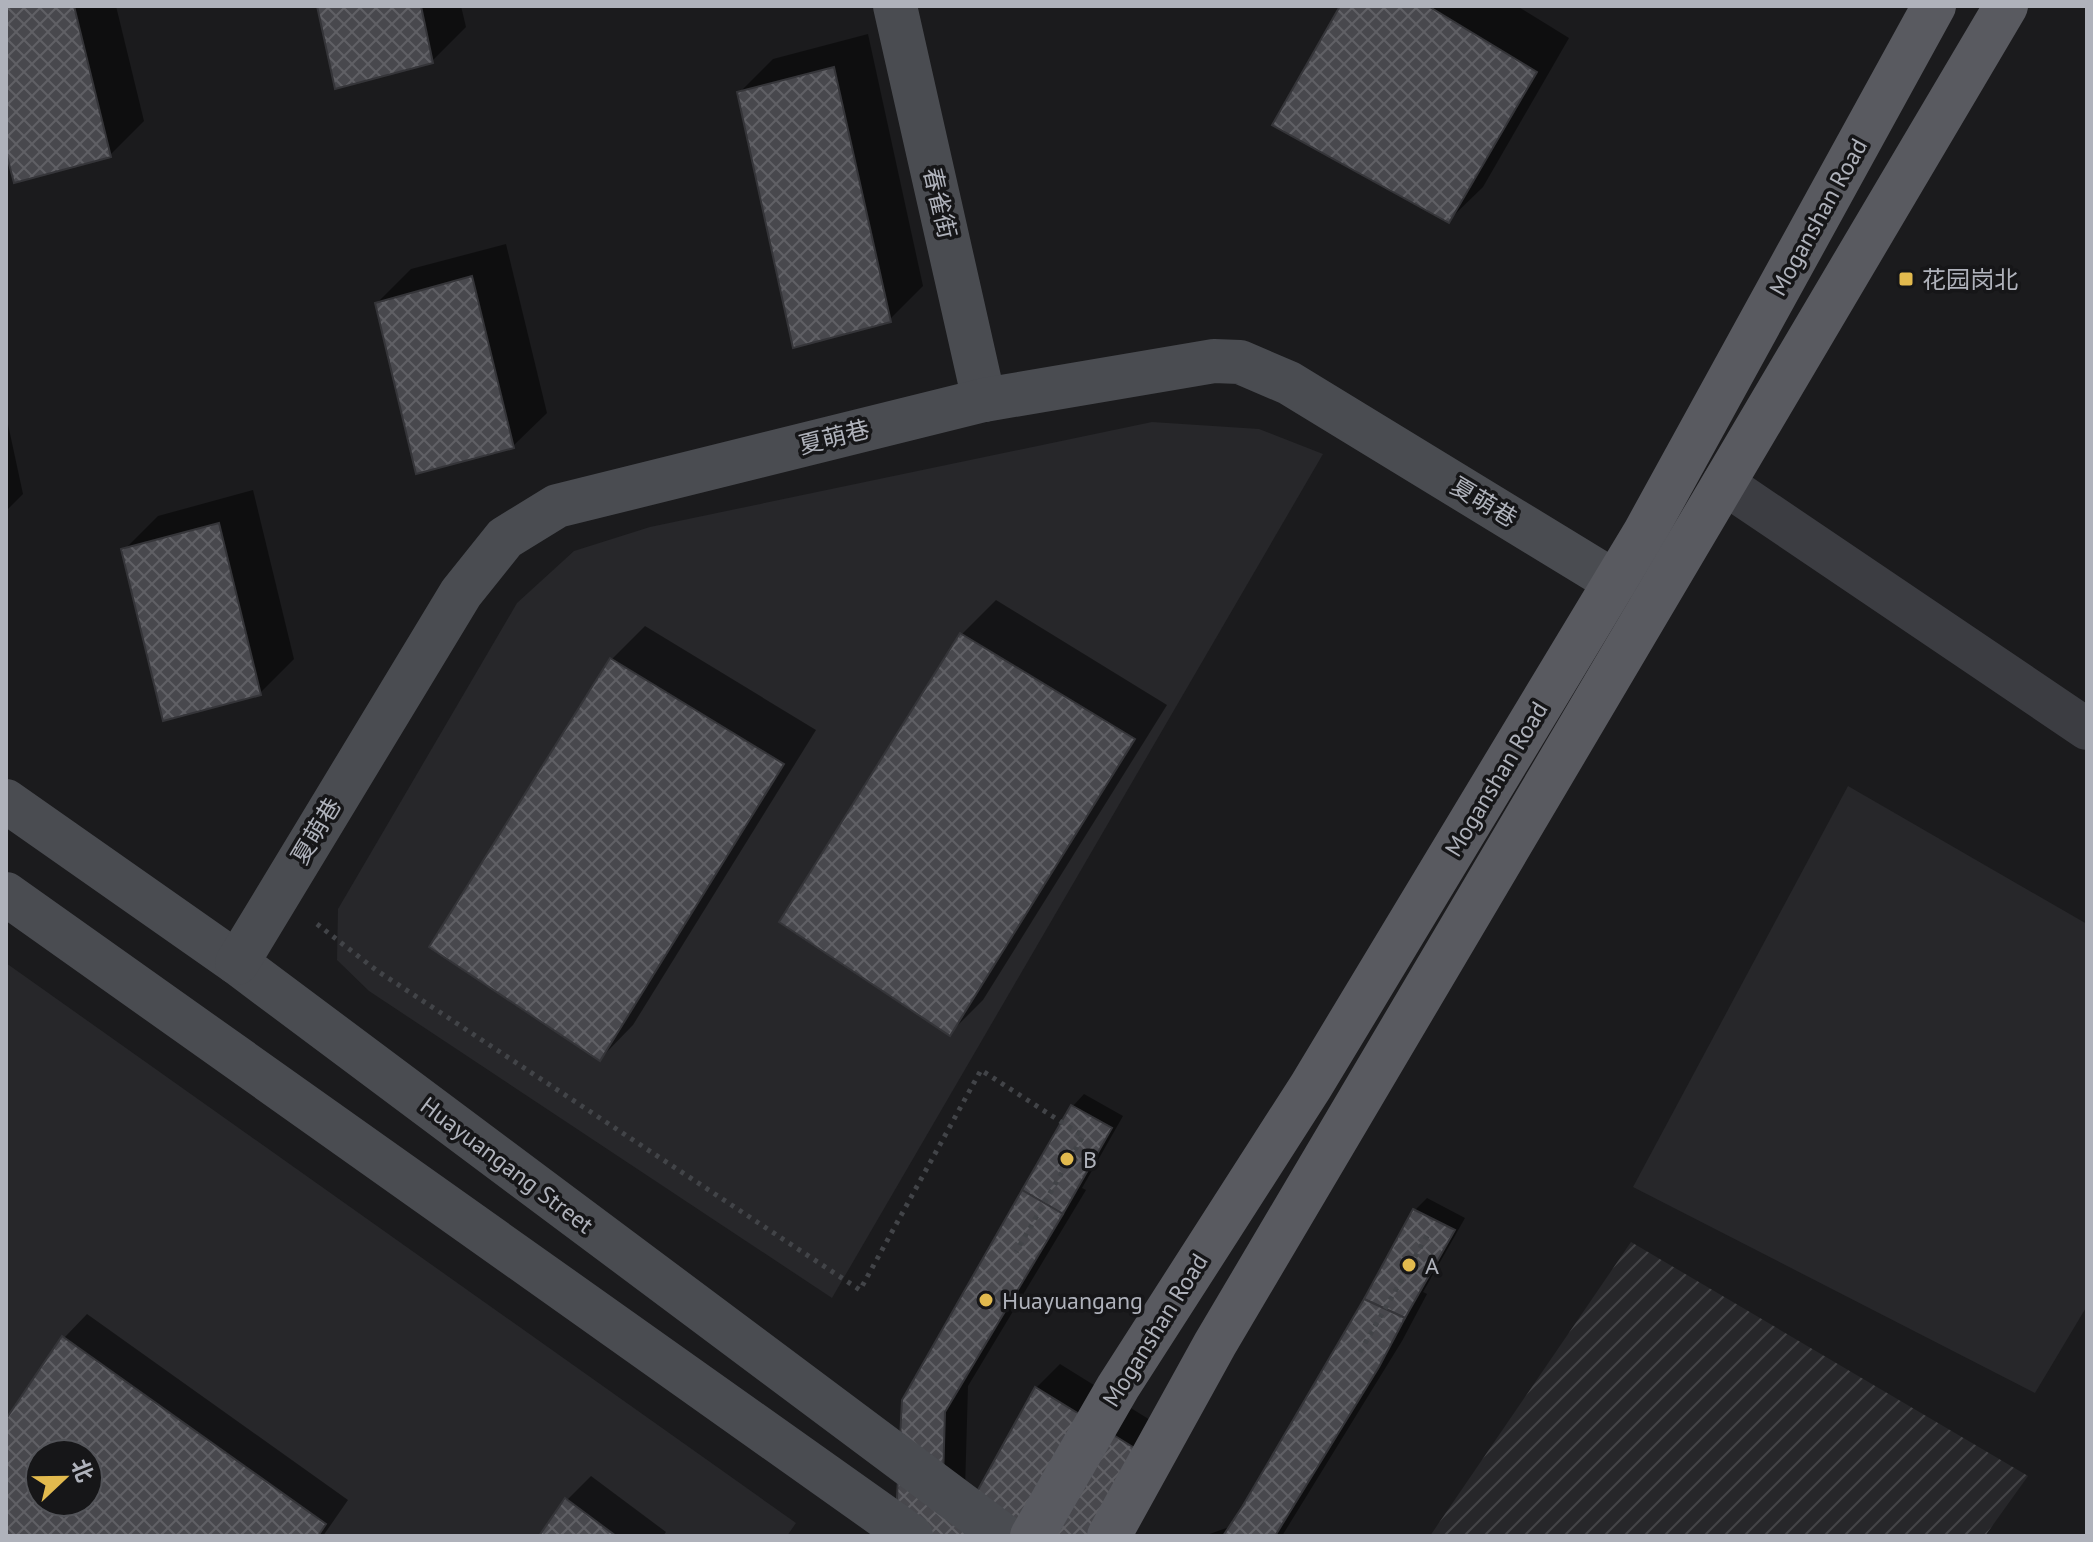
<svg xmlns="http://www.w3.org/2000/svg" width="2093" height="1542" font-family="'PT Sans','Noto Sans SC',sans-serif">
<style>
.built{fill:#27272a;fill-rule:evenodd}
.industrial{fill:url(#industrial-furrows)}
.shadow{fill:#0007;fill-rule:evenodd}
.building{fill:url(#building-cross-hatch);stroke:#353539;stroke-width:2;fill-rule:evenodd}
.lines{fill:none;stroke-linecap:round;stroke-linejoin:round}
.path{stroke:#424448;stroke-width:5;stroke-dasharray:4 6;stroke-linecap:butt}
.street{stroke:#3c3d42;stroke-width:42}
.secondary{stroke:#4a4c51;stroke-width:44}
.primary{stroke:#595a60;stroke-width:44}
.poi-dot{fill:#e2ba4e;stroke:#161618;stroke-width:3}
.labels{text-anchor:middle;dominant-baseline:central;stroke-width:7;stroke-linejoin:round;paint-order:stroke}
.street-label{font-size:24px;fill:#afb2bb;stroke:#161618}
.poi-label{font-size:24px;fill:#afb2bb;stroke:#161618;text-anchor:start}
</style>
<defs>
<pattern id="industrial-furrows" width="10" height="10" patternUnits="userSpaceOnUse" patternTransform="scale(2)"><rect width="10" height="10" fill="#27272a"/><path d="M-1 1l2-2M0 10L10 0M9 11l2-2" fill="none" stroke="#444447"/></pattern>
<pattern id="building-cross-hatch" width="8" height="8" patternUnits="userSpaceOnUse" patternTransform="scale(2)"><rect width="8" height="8" fill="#48484d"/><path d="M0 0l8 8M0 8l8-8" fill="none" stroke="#606065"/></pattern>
</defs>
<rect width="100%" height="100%" fill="#1b1b1d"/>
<!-- built -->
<g class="built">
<path d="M1152 422 1259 429 1323 454 832 1298 369 991 337 960 338 909 517 603 574 551 650 527Z"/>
<path d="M1848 786 2087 924V1306L2035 1393 1633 1187Z"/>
<path d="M6 963 796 1523 787 1536H6ZM40 1454H88V1502H40Z"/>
</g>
<!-- industrial -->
<path class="industrial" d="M1631 1242 2028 1476 1985 1536H1430Z"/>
<!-- shadow -->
<g class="shadow">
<path d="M6 6H116L144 121 110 155 6 143Z"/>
<path d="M319 6H461L466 27 432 61Z"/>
<path d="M1342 6H1517L1569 38 1483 187 1449 220Z"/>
<path d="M868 34 923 286 889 320 739 93 773 59Z"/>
<path d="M506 244 547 413 513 446 377 303 411 269Z"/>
<path d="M6 415 23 494 6 511Z"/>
<path d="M253 490 294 659 260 693 124 550 158 516Z"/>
<path d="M996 600 1167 705 983 1000 950 1033 782 922 962 634Z"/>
<path d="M645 626 816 730 633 1025 600 1059 611 660Z"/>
<path d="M1084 1094 1123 1116 1082 1188 1086 1190 968 1386 965 1490 976 1497 1036 1388 1060 1364 1163 1428 1097 1536H897L904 1401 1073 1106Z"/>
<path d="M1427 1198 1465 1218 1423 1292 1427 1294 1402 1341 1282 1536H1204L1232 1526 1365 1300 1415 1210Z"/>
<path d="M87 1314 348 1500 323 1536H6V1422L64 1338ZM40 1454H88V1502H40Z"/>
<path d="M591 1476 666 1532 663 1536H542L567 1500Z"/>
</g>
<!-- building -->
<g class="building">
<path d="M6 6H74L111 157 14 183 6 152Z"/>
<path d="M317 6H421L433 63 335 89Z"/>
<path d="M1340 6H1428L1537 72 1449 223 1272 125Z"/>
<path d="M834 67 891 322 793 348 737 92Z"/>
<path d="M472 276 514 448 416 474 375 303Z"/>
<path d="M219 523 261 695 163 721 121 549Z"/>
<path d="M960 633 1135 739 950 1036 779 922Z"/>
<path d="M610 658 784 764 600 1061 429 947Z"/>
<path d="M1071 1105 1112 1128 1063 1214 1022 1190Z"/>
<path d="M1022 1190 1063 1214 945 1412 942 1514 959 1524 1035 1387 1141 1452 1090 1536H895L902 1400Z"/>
<path d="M1413 1209 1455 1230 1405 1318 1364 1299Z"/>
<path d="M1364 1299 1405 1318 1379 1367 1275 1536H1223L1242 1507Z"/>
<path d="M62 1336 326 1524 318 1536H6V1419ZM40 1454H88V1502H40Z"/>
<path d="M565 1498 616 1536H539Z"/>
</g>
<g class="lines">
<!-- path -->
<g class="path">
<path d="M317 924 376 970 860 1290 981 1070 1083 1136 1016 1252"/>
<path d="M1360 1352 1427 1236"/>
</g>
<!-- street -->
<path class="street" d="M1723 483 2087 729"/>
<!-- secondary -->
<g class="secondary">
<path d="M895 6 984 400"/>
<path d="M6 801 237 963 1004 1536"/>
<path d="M6 894 911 1536"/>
<path d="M237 963 461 593 505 538 557 506 984 400 1214 361 1240 362 1289 383 1615 582"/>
</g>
<!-- primary -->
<g class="primary">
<path d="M1032 1536 1118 1387 1311 1086 1645 532 1934 6"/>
<path d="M1109 1536 1215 1344 2006 6"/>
</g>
</g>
<!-- markers -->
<g class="poi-dot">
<rect x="1898" y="271" width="16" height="16" rx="4"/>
<circle cx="1067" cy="1159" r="8"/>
<circle cx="1409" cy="1265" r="8"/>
<circle cx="986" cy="1300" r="8"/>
</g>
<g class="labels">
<!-- street labels -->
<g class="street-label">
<text transform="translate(940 203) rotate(77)">春雀街</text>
<text transform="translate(1818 217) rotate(-61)">Moganshan Road</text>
<text transform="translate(834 437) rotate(-14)">夏萌巷</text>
<text transform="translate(1484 502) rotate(31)">夏萌巷</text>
<text transform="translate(1496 779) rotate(-59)">Moganshan Road</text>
<text transform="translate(316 831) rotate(-59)">夏萌巷</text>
<text transform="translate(507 1165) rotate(37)">Huayuangang Street</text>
<text transform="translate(1155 1330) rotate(-58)">Moganshan Road</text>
</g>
<!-- poi labels -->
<g class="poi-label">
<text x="1922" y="279">花园岗北</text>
<text x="1083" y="1159">B</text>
<text x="1425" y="1265">A</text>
<text x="1002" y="1300">Huayuangang</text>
</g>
</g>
<!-- border -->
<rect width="2093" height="1542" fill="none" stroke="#afb2bb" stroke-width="16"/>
<!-- north arrow -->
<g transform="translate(64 1478) rotate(68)"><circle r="38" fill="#161618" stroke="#535459" stroke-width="2"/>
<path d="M0-6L14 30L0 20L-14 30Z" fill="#e2ba4e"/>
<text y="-12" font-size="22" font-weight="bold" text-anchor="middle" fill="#afb2bb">北</text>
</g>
</svg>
